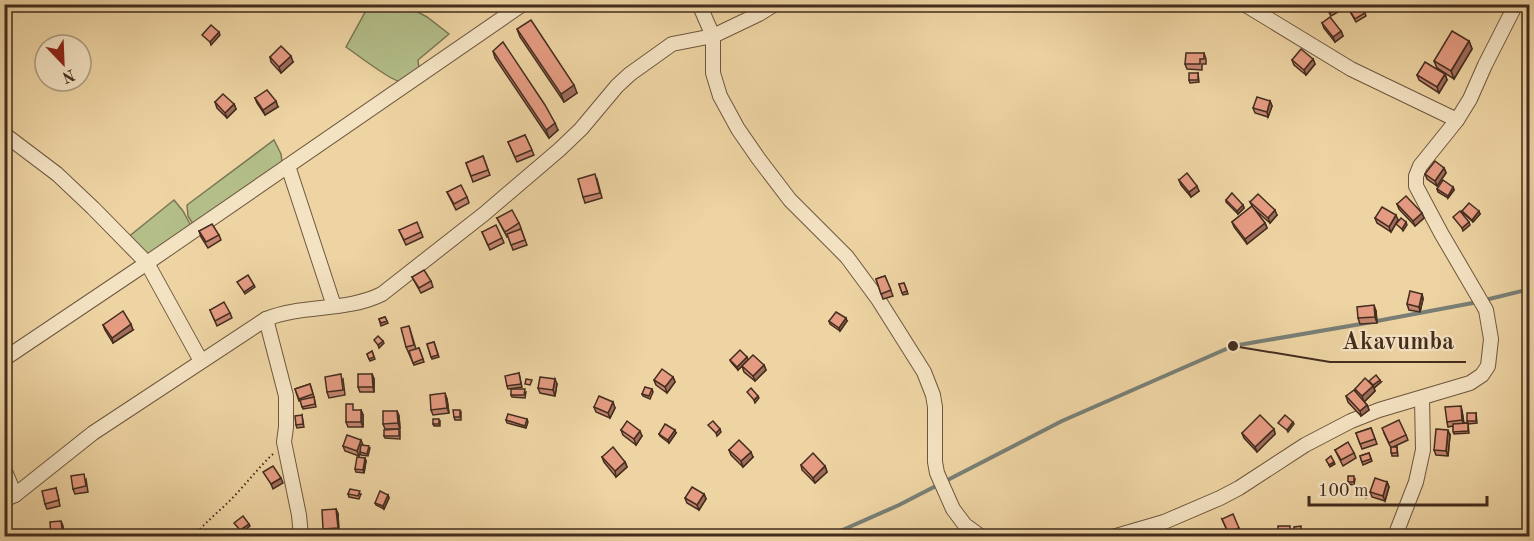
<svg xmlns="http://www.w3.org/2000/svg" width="1534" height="541" font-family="'Old Standard TT',serif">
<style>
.green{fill:#b3be89;stroke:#7b7654;stroke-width:1.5}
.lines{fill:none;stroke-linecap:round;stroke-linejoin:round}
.stream{stroke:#797f76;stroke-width:4}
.minor-casing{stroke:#6e573f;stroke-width:16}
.path{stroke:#432d1e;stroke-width:2;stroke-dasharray:1.5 3;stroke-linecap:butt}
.minor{stroke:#f4e3c3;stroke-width:14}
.wall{fill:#c58570;stroke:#432d1e;stroke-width:1.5}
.shaded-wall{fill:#a06c5b;stroke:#432d1e;stroke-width:1.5}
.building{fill:#e59b82;stroke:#432d1e;stroke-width:1.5}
.leader{fill:none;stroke:#432d1e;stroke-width:2}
.callout-dot{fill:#432d1e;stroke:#f4e3c3;stroke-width:2}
.callout-label{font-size:24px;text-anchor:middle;font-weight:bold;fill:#432d1e;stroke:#f4e3c3;stroke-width:4.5;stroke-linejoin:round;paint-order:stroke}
</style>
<rect width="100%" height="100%" fill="#eed4a3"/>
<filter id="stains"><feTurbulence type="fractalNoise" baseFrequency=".00333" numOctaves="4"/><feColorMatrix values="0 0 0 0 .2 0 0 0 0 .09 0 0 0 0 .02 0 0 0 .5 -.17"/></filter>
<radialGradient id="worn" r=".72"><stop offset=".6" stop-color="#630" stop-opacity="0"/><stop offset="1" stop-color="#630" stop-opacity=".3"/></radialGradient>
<!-- green -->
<g class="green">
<path d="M369 5H405L427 17 449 34 418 60 419 69C414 72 406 81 399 81 391 81 355 53 346 47Z"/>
<path d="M274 140 281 154 282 162 193 224 188 216 187 205Z"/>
<path d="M174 200 183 211 190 224 189 227 147 255 127 238Z"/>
</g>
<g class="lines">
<!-- stream -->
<g class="stream">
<path d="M1485 300 1530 289"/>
<path d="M829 536 899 505 1062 421 1233 346 1361 324 1478 302"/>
</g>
<defs>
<g id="minor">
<path d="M699 4 713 36V73L720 96 738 129 758 158 790 200 847 257 878 299 924 372 933 395 935 407V462L937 473 953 509 965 525 980 536"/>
<path d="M1244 4 1351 69 1457 120"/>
<path d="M4 134 57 174 93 208 147 263 201 361"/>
<path d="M288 166 334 306"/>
<path d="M266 319 286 396V427L284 442 299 515 301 536"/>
<path d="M4 359 147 263 523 4"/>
<path d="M4 469 15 495"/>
<path d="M4 500 15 495 93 433 266 319C303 304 346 312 382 294L484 214 559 150 581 129 617 86 630 74 672 44 713 36 759 14 775 4"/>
<path d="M1116 536 1164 522 1220 498 1239 488 1305 445 1351 421 1379 410 1470 383 1482 375 1488 366 1491 339 1486 310 1441 233 1416 186V176L1420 166 1457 120 1470 99 1485 65 1516 4"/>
<path d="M1395 536 1416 482 1423 450 1422 398"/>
</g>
</defs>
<!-- minor casing -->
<use href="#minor" class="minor-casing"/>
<!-- path -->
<path class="path" d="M194 536C207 520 224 508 238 492 250 479 261 465 274 453"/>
<!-- minor -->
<use href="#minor" class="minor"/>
</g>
<!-- wall -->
<g class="wall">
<path d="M1325 5 1339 8 1340 11 1331 16Z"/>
<path d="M1348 8 1365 13 1366 16 1356 22Z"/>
<path d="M1322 23 1341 31 1343 36 1335 42 1324 28Z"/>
<path d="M517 29 577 93 564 102 520 37Z"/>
<path d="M1469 41 1472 49 1454 79 1437 68 1434 61Z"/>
<path d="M493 51 558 130 549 138 495 58Z"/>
<path d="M1204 53 1206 59V64H1202V70L1187 69 1185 64Z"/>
<path d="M270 57 293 62 281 73 271 62Z"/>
<path d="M1313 59 1315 64 1306 75 1294 65 1292 60Z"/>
<path d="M1198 73 1199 82 1190 83 1189 80Z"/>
<path d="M1445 74 1447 80 1439 93 1419 80 1417 75Z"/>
<path d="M255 98 278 107 265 115 257 103Z"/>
<path d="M1270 101 1272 106 1268 117 1255 113 1253 108Z"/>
<path d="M215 102 234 104 236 109 227 118 217 108Z"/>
<path d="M525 135 534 155 517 162 508 142Z"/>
<path d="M483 156 490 175 473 182 466 163Z"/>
<path d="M1444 168 1446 173 1437 186 1427 179 1425 174Z"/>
<path d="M597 179 602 198 585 203 583 197Z"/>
<path d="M1179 180 1199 191 1191 197 1181 185Z"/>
<path d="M1453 187 1454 190 1448 198 1438 192 1437 189Z"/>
<path d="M447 192 467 197 469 203 456 210Z"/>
<path d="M1226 200 1243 205 1244 208 1238 214 1226 202Z"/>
<path d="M1250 202 1277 215 1270 223 1254 209 1265 223 1267 228 1247 244 1234 227 1232 222 1252 206Z"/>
<path d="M1397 204 1424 218 1415 226 1399 209Z"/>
<path d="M1462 211 1480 214 1473 222 1463 213Z"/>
<path d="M497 218 519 223 521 228 519 230 521 229 527 245 513 250 508 236 507 237Z"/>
<path d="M1375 218 1398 220 1391 232 1377 223Z"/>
<path d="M399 230 421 232 423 237 406 245Z"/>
<path d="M199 231 219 235 221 240 208 248 201 237Z"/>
<path d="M482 232 502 238 504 243 490 250Z"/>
<path d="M885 276 893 296 883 299 876 279Z"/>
<path d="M412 277 431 281 433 287 421 293Z"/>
<path d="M904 283 908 294 903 295 899 284Z"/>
<path d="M1422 294 1423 299 1420 312 1409 310 1407 304Z"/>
<path d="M210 310 230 313 232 318 217 326Z"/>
<path d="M1376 311 1377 323 1360 324 1358 318Z"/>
<path d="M385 317 388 323 381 326 379 319Z"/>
<path d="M829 321H847L840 331 830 324Z"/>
<path d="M103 325 133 330 113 343 105 330Z"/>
<path d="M409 326 416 349 419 348 424 362 414 365 406 347Z"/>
<path d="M434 342 439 357 432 359 427 344Z"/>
<path d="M372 351 375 359 370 361 367 354Z"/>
<path d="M747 357 748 360 764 365 766 370 755 381 744 372 742 366 748 360 738 370 731 362 730 360Z"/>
<path d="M519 373 522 387 508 389 507 386Z"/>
<path d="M372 374 374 379V392H360L358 387Z"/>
<path d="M673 377 675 382 667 393 656 385 654 380Z"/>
<path d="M343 379 345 395 329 398 327 392Z"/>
<path d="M1381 382 1374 388V387L1375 391 1364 402 1367 405 1369 410 1361 416 1348 402 1346 396 1356 393 1355 389 1370 383Z"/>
<path d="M310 384 314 397 312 398 314 397 316 407 303 409 301 401H299L295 389Z"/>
<path d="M557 384 555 396 540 393 538 388Z"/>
<path d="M652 389 653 392 650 399 643 396 642 394Z"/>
<path d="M526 392 525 398 512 397 511 395Z"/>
<path d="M447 399 449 413 433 415 431 410Z"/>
<path d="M594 407 615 408 610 418 596 412Z"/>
<path d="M361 410 363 415V427H348L346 422Z"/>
<path d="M397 411 399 416 400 429H385L383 424Z"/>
<path d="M1462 411 1464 423H1468L1469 433 1454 434 1453 426 1448 427 1447 422Z"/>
<path d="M461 412V420H455L454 417Z"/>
<path d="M1476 413 1477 423 1468 424 1467 421Z"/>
<path d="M302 415 304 427 297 428 296 425Z"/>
<path d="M527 419 528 422 526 428 507 423 506 420Z"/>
<path d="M440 421V426H434L433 424Z"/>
<path d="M1371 428 1377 444 1362 449 1356 433Z"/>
<path d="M1274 429 1275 434 1257 452 1244 438 1242 433Z"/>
<path d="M621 430 642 436 636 445 623 435Z"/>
<path d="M400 431V439L385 438 384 436Z"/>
<path d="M676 433 669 443 660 436 659 434Z"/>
<path d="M1384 433 1406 435 1408 440 1393 447H1397L1398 456H1392L1391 448Z"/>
<path d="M1450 435 1448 456 1436 455 1434 450Z"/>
<path d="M343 446 370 448 368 456 361 455 360 453 359 456 345 451Z"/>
<path d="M729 450 753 457 743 467 731 455Z"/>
<path d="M1335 450 1354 453 1356 458 1343 466Z"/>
<path d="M1369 453 1372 461 1363 465 1360 456Z"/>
<path d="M602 457 625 462 627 467 616 477 604 462Z"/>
<path d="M365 458 366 461 364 473 356 472 355 469Z"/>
<path d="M801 465 825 466 827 472 815 483 802 470Z"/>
<path d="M86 479 88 492 75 494 73 489Z"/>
<path d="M1355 479 1354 485 1349 484 1348 482Z"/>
<path d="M1387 482 1389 487 1385 501 1372 497 1370 492Z"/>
<path d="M56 488 60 506 47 509 45 504Z"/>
<path d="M348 494H361L359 499 349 497Z"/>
<path d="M704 494 706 499 699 510 687 503 685 498Z"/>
<path d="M388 495 389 498 384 509 376 505 375 503Z"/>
<path d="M336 509 338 514 339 533 325 534 323 529Z"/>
<path d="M1222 519 1239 528 1241 533 1233 537H1230Z"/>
</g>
<!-- shaded-wall -->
<g class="shaded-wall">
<path d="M1341 31 1343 36 1335 42 1333 37Z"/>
<path d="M219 32 220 35 211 45 210 42Z"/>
<path d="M1469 41 1472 49 1454 79 1451 71Z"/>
<path d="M291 56 293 62 281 73 279 67Z"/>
<path d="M1313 59 1315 64 1306 75 1304 70Z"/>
<path d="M1445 74 1447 80 1439 93 1437 87Z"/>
<path d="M574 85 577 93 564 102 561 94Z"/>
<path d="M276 101 278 107 265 115 263 110Z"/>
<path d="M1270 101 1272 106 1268 117 1267 112Z"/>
<path d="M234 104 236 109 227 118 225 113Z"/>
<path d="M555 123 558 130 549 138 546 130Z"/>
<path d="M1444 168 1446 173 1437 186 1435 181Z"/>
<path d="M1197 186 1199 191 1191 197 1189 192Z"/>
<path d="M1453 187 1454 190 1448 198V196Z"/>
<path d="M1243 205 1244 208 1238 214 1237 211Z"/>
<path d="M1275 210 1277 215 1270 223 1268 218Z"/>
<path d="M1479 211 1480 214 1473 222 1472 220Z"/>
<path d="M1422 213 1424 218 1415 226 1413 221Z"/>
<path d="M1396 215 1398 220 1391 232 1389 227Z"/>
<path d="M1406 222 1407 225 1403 231 1402 229Z"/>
<path d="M1469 222 1470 225 1463 231 1462 228Z"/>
<path d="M1265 223 1267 228 1247 244 1245 239Z"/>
<path d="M254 285 255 287 245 294 244 292Z"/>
<path d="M1422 294 1423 299 1420 312 1419 307Z"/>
<path d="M1374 305 1376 311 1377 323 1375 317Z"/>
<path d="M846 318 847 321 840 331 839 328Z"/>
<path d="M131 324 133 330 113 343 112 338Z"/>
<path d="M383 341 384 343 379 348 378 345Z"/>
<path d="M747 357 748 360 738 370 737 367Z"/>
<path d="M764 365 766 370 755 381 753 376Z"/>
<path d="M372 374 374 379V392L373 387Z"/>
<path d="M673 377 675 382 667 393 665 387Z"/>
<path d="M555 379 557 384 555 396 553 390Z"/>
<path d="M1380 380 1381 382 1374 388 1373 385Z"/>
<path d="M1373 386 1375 391 1364 402 1362 396Z"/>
<path d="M445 393 447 399 449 413 447 408Z"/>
<path d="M758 396 759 398 755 403 754 400Z"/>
<path d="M613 402 615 408 610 418 608 413Z"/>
<path d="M1367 405 1369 410 1361 416 1360 411Z"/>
<path d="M1461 406 1462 411 1464 425 1462 420Z"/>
<path d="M361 410 363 415V427L361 422Z"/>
<path d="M397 411 399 416 400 429 398 423Z"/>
<path d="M1293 422 1294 424 1288 432 1287 430Z"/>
<path d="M720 429 721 432 717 436 716 433Z"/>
<path d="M1274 429 1275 434 1257 452 1255 447Z"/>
<path d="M675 430 676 433 669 443 668 440Z"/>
<path d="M1448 430 1450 435 1448 456 1446 451Z"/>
<path d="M640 431 642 436 636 445 634 439Z"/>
<path d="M361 440 363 445 359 456 357 451Z"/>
<path d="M751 452 753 457 743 467 741 461Z"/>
<path d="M365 458 366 461 364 473 363 470Z"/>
<path d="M625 462 627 467 616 477 615 471Z"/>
<path d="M1334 462 1335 464 1330 467 1329 465Z"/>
<path d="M825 466 827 472 815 483 813 478Z"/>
<path d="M281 478 283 483 273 489 271 484Z"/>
<path d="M1387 482 1389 487 1385 501 1383 496Z"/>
<path d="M704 494 706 499 699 510 697 505Z"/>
<path d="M388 495 389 498 384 509 383 506Z"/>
<path d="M336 509 338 514 339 533 338 528Z"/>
<path d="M61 521 63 526 64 537 63 536Z"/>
<path d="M249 524 250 526 241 533 240 530Z"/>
</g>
<!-- building -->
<g class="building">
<path d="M1337 4 1339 8 1330 13 1325 5Z"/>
<path d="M1355 4H1360L1365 13 1355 19 1348 8Z"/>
<path d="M1330 17 1341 31 1333 37 1322 23Z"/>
<path d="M531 20 574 85 561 94 517 29Z"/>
<path d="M211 25 219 32 210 42 202 35Z"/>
<path d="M1452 31 1469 41 1451 71 1434 61Z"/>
<path d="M503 42 545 105 555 123 546 130 493 51Z"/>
<path d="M281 46 291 56 279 67 270 57Z"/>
<path d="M1301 49 1313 59 1304 70 1292 60Z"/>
<path d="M1186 53H1204V59H1200V64H1185Z"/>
<path d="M1425 62 1445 74 1437 87 1417 75Z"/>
<rect x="1189" y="73" width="9" height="7"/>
<path d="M267 90 276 101 263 110 255 98Z"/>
<path d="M223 94 234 104 225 113 215 102Z"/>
<path d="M1257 97 1270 101 1267 112 1253 108Z"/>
<path d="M525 135 532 150 515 157 508 142Z"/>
<path d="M483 156 488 170 471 176 466 163Z"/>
<path d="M1435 161 1444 168 1435 181 1425 174Z"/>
<path d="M1187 173 1197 186 1189 192 1179 180Z"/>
<path d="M595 174 600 193 583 197 578 179Z"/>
<path d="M1443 180 1453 187 1448 196 1437 189Z"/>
<path d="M461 185 467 197 454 204 447 192Z"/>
<path d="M1232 193 1243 205 1237 211 1226 200Z"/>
<path d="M1258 194 1275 210 1268 218 1250 202Z"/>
<path d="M1406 196 1422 213 1413 221 1397 204Z"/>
<path d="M1469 203 1479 211 1472 220 1462 211Z"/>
<path d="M1252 206 1265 223 1245 239 1232 222Z"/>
<path d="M1382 207 1396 215 1389 227 1375 218Z"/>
<path d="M512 210 519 223 505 232 497 218Z"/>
<path d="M1460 211 1469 222 1462 228 1453 217Z"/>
<path d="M1401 218 1406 222 1402 229 1396 224Z"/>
<path d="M417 222 421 232 404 240 399 230Z"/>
<path d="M212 224 219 235 206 242 199 231Z"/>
<path d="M496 225 502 238 488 245 482 232Z"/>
<path d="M521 229 525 240 511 245 507 234Z"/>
<path d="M424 270 431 281 419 288 412 277Z"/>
<path d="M248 275 254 285 244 292 237 282Z"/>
<path d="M885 276 891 290 881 294 876 279Z"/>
<path d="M904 283 907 291 902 293 899 284Z"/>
<path d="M1410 291 1422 294 1419 307 1407 304Z"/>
<path d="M224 302 230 313 215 321 210 310Z"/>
<path d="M1374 305 1375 317 1358 318 1357 307Z"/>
<path d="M123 311 131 324 112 338 103 325Z"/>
<path d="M836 312 846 318 839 328 829 321Z"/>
<path d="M385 317 387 321 381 323 379 319Z"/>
<path d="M409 326 414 345 406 347 401 328Z"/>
<path d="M378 336 383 341 378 345 374 340Z"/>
<path d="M434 342 438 355 431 357 427 344Z"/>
<path d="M419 348 423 359 413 363 409 351Z"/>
<path d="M740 350 747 357 737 367 730 360Z"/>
<path d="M372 351 374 357 369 359 367 354Z"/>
<path d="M753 355 764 365 753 376 742 366Z"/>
<path d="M662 369 673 377 665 387 654 380Z"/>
<path d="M519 373 521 384 507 386 505 376Z"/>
<path d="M341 374 343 390 327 392 325 377Z"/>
<path d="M358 374H372L373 387H358Z"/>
<path d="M1376 375 1380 380 1373 385 1369 381Z"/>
<path d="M540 377 555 379 553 390 538 388Z"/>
<path d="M1365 378 1373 386 1362 396 1355 389Z"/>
<path d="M526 379 532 380 530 385 525 384Z"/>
<path d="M310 384 313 394 299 399 295 389Z"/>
<path d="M645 387 652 389 649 396 642 394Z"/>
<path d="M751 388 758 396 754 400 747 392Z"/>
<path d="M511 389H525L524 395H511Z"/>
<path d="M1354 390 1367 405 1360 411 1346 396Z"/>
<path d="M445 393 447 408 431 410 430 395Z"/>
<path d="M599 396 613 402 608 413 594 407Z"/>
<path d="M314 397 315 404 302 407 300 400Z"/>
<path d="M346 404H353V410H361V422H346Z"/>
<path d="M1461 406 1462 420 1447 422 1445 407Z"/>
<path d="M453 410H460V417H454Z"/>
<path d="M383 411H397L398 423 383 424Z"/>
<rect x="1467" y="413" width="9" height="8"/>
<path d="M508 414 527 419 525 426 506 420Z"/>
<path d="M302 415 303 424 296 425 295 416Z"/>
<path d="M1260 415 1274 429 1255 447 1242 433Z"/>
<path d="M1285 415 1293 422 1287 430 1278 423Z"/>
<rect x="433" y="419" width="6" height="5"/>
<path d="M1399 420 1406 435 1389 443 1382 428Z"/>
<path d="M627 421 640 431 634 439 621 430Z"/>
<path d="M713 421 720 429 716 433 708 425Z"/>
<path d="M1468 423V431L1453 432V424Z"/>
<path d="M665 424 675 430 668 440 659 434Z"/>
<path d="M1371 428 1375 439 1360 444 1356 433Z"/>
<path d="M399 429V436H384V430Z"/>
<path d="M1436 429 1448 430 1446 451 1434 450Z"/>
<path d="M347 435 361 440 357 451 343 446Z"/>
<path d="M739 440 751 452 741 461 729 450Z"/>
<path d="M1348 442 1354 453 1341 460 1335 450Z"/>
<path d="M361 445 369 446 367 454 360 452Z"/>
<path d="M613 447 625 462 615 471 602 457Z"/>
<rect x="1391" y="447" width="6" height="6"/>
<path d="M813 453 825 466 813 478 801 465Z"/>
<path d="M1369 453 1371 459 1362 462 1360 456Z"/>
<path d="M1331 456 1334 462 1329 465 1326 460Z"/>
<path d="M357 457 365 458 363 470 355 469Z"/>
<path d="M273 466 281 478 271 484 263 472Z"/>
<path d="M84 474 86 486 73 489 71 476Z"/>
<rect x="1348" y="476" width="6" height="6"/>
<path d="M1375 478 1387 482 1383 496 1370 492Z"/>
<path d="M692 487 704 494 697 505 685 498Z"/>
<path d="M56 488 59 500 45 504 42 491Z"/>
<path d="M350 489 360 491 358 496 348 494Z"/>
<path d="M1363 490 1369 493 1366 498 1360 495Z"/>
<path d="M380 491 388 495 383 506 375 503Z"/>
<path d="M336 509 338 528 323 529 322 510Z"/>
<path d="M1233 514 1239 528 1228 532 1222 519Z"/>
<path d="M243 516 249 524 240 530 234 523Z"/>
<path d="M61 521 63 536 51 537 50 522Z"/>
<rect x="1278" y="526" width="12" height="11"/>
<path d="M1301 526V536H1294V527Z"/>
</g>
<!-- callouts -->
<path class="leader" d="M1233 346L1330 362H1466"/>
<circle class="callout-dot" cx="1233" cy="346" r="6"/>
<g class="callout-label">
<text x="1398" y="349">Akavumba</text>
</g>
<!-- margin -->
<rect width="1534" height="541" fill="none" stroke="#eed4a3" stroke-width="24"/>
<rect x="6" y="6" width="1522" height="529" fill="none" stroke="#432d1e" stroke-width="3"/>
<rect x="12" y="12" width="1510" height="517" fill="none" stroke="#432d1e" stroke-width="1.5"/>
<!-- north arrow -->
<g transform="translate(63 63) rotate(157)"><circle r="28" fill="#f4e3c3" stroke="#ad9a81" stroke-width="1.5"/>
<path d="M0-4.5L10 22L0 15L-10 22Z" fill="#8f2418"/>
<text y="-9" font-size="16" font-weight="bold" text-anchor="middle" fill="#432d1e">N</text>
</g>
<!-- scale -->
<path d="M1309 496v9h178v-9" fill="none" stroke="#432d1e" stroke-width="3"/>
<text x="1318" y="496" font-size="18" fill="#432d1e" stroke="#f4e3c3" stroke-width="4.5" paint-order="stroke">100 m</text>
<rect width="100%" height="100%" filter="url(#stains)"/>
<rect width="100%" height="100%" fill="url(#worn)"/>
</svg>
